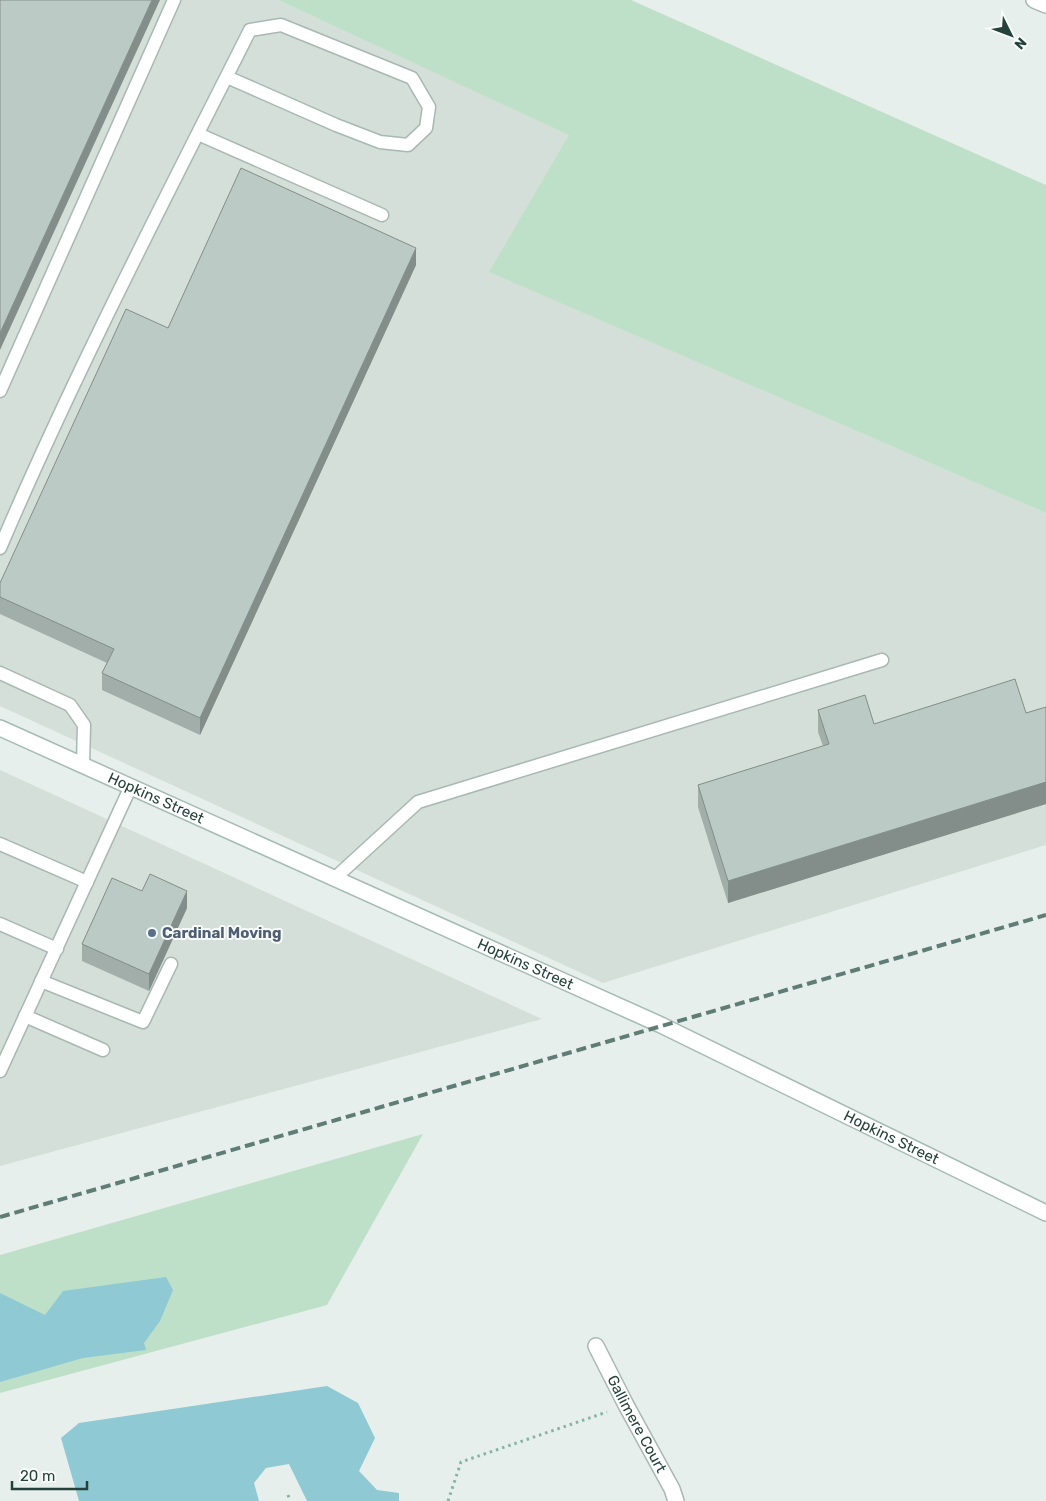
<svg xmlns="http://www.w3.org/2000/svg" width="1046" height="1501" font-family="Rubik,sans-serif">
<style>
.built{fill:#d4dfda}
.green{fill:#bfe0c8}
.water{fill:#8ec9d4}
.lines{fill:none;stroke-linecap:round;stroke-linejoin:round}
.service-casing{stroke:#a8b8b2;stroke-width:15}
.minor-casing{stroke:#a8b8b2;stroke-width:18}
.secondary-casing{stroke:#a4bbb3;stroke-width:18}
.path{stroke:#86b3a5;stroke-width:3;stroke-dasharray:2.5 4;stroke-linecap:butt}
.service{stroke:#fff;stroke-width:12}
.minor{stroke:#fff;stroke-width:15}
.secondary{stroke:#fff;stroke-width:15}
.rail{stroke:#5f7d75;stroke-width:4;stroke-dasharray:10 5;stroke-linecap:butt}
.wall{fill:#a1aea9}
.shaded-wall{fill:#838d89}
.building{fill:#bbcac4;stroke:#838d89}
.service-dot{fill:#5c6f8a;stroke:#f7fbf9;stroke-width:2}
.labels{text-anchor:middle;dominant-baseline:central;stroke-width:4;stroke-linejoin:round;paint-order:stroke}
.street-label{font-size:15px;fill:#24423a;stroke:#f7fbf9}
.service-label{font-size:15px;font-weight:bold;fill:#4e5e75;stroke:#f7fbf9;text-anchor:start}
</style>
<rect width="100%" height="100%" fill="#e6efeb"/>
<!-- built -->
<g class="built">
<path d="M0 0H278L570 135 490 272 1046 513V845L603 983 0 706Z"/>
<path d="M0 770 542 1019 0 1166Z"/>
</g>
<!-- green -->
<g class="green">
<path d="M278 0H631L1046 185V513L489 272 569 135Z"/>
<path d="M423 1134 327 1305 0 1393V1255Z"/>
</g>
<!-- water -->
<g class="water">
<path d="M166 1277 173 1290 160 1321 144 1343 146 1350 83 1358 0 1382V1293L45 1315 63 1291Z"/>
<path d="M327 1386 358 1403 375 1438 359 1471 377 1490 399 1493V1501H307L289 1464 266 1468 254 1483 259 1501H79L61 1438 79 1423Z"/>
</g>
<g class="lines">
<defs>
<g id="service">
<path d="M198 134 382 215"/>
<path d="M0 391 174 0"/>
<path d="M0 548C75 372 164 201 250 30L281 25 412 78 429 107 426 128 408 145 380 142 336 125 227 77"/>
<path d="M0 673 70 705 84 725 83 765"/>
<path d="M0 844 87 882"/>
<path d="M335 878 418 802 882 660"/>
<path d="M0 924 57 949"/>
<path d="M41 981 143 1022 171 964"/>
<path d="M25 1016 103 1050"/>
<path d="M0 1071 131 786"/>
</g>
<g id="minor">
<path d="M1034 0 1046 5"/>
<path id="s1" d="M596 1346 626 1405 672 1489 676 1501"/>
</g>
<g id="secondary">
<path id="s2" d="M0 728 661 1025 1046 1213"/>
</g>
</defs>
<!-- service casing -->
<use href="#service" class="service-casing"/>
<!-- minor casing -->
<use href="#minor" class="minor-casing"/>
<!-- secondary casing -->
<use href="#secondary" class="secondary-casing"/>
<!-- path -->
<g class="path">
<path d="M288 1495 290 1501"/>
<path d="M448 1501 461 1462 607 1412"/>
</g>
<!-- service -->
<use href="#service" class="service"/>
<!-- minor -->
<use href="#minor" class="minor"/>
<!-- secondary -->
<use href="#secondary" class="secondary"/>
<!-- rail -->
<path class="rail" d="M0 1217 1046 915"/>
</g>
<!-- wall -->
<g class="wall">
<path d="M416 265 200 735 102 690V673L107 663 0 614V583L168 328Z"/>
<path d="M1046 707V804L728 903 698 807V785L823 746 818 732V710L874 724 1026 713Z"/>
<path d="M142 891 187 908 149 991 82 961V944Z"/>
</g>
<!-- shaded-wall -->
<g class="shaded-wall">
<path d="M152 0H160L0 350V333Z"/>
<path d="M416 248V265L200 735V718Z"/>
<path d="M1046 782V804L728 903V881Z"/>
<path d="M187 891V908L149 991V974Z"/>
</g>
<!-- building -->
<g class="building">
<path d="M0 0H152L0 333Z"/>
<path d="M241 168 416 248 200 718 102 673 114 649 0 597V583L126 309 168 328Z"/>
<path d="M1015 679 1026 713 1046 707V782L728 881 698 785 829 744 818 710 865 695 874 724Z"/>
<path d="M150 874 187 891 149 974 82 944 112 878 142 891Z"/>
</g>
<!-- markers -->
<circle class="service-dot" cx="152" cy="933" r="5"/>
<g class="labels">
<!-- street labels -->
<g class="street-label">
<text stroke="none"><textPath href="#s2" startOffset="171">Hopkins Street</textPath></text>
<text stroke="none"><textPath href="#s2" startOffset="576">Hopkins Street</textPath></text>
<text stroke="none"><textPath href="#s2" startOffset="981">Hopkins Street</textPath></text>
<text stroke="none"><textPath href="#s1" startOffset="88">Gallimere Court</textPath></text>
</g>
<!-- service labels -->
<g class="service-label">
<text x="162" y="933">Cardinal Moving</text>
</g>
</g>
<!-- north arrow -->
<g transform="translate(1011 35) rotate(132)" stroke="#f7fbf9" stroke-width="4" paint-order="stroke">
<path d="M0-4L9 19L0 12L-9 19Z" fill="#24423a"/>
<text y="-8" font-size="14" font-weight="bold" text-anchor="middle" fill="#24423a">N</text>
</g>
<!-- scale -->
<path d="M12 1481v8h75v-8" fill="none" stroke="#24423a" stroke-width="2.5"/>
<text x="20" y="1481" font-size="15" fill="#24423a" stroke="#f7fbf9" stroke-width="4" paint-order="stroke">20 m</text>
</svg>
